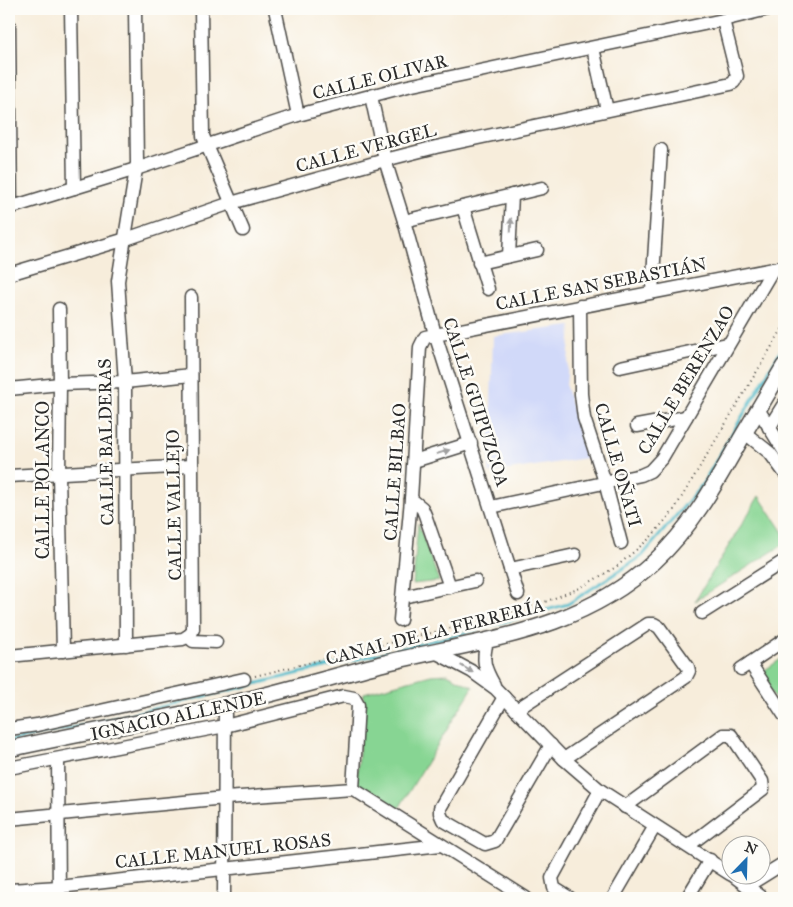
<svg xmlns="http://www.w3.org/2000/svg" width="793" height="907" font-family="'IM FELL Great Primer',serif">
<style>
.built{fill:#d1d9f9}
.green{fill:#87d593;stroke:#59805f}
.lines{fill:none;stroke-linecap:round;stroke-linejoin:round}
.stream{stroke:#4ebaca;stroke-width:3}
.minor-casing{stroke:#4a4845;stroke-width:15}
.tertiary-casing{stroke:#4a4845;stroke-width:18}
.path{stroke:#4a4845;stroke-width:2;stroke-dasharray:1 4;stroke-linecap:butt}
.minor{stroke:#fff;stroke-width:12}
.tertiary{stroke:#fff;stroke-width:15}
.oneway{fill:#a0a0a0}
.labels{text-anchor:middle;dominant-baseline:central;stroke-width:5;stroke-linejoin:round;paint-order:stroke}
.street-label{font-size:18px;fill:#2b2b2b;stroke:#fdfcf7}
</style>
<rect width="100%" height="100%" fill="#fdfcf7"/>
<filter id="ink" filterUnits="userSpaceOnUse"><feTurbulence type="fractalNoise" baseFrequency=".02" numOctaves="2"/><feDisplacementMap in="SourceGraphic" scale="10" xChannelSelector="R" yChannelSelector="G"/><feConvolveMatrix kernelMatrix="1 2 1 2 8 2 1 2 1" color-interpolation-filters="sRGB"/></filter>
<filter id="wash" filterUnits="userSpaceOnUse"><feTurbulence type="fractalNoise" baseFrequency=".0096" numOctaves="4" result="noise"/><feDisplacementMap in="SourceGraphic" scale="20" xChannelSelector="R" yChannelSelector="G"/><feGaussianBlur stdDeviation="1.12" result="paint"/><feColorMatrix in="noise" values="0 0 0 0 0 0 0 0 0 0 0 0 0 0 0 0 0 1.4 0 .05"/><feComposite in="paint" operator="in"/></filter>
<g filter="url(#wash)">
<rect width="100%" height="100%" fill="#f7eddb"/>
<!-- built -->
<path class="built" d="M571 326 566 387 586 458 489 473 493 336Z"/>
<!-- green -->
<g class="green">
<path d="M759 496 784 534V544L695 601Z"/>
<path d="M418 523 439 581 413 584Z"/>
<path d="M784 657V712L759 674Z"/>
<path d="M447 674 473 687 396 813 356 789 364 693 431 675Z"/>
</g>
<g class="lines">
<!-- stream -->
<path class="stream" d="M9 741 86 725 457 635 568 604 642 556 702 485 784 345"/>
</g>
</g>
<g filter="url(#ink)">
<g class="lines">
<defs>
<g id="minor">
<path d="M71 9 74 188"/>
<path d="M201 9 203 136 243 230"/>
<path d="M275 9 298 115"/>
<path d="M9 25 11 207"/>
<path d="M593 48 607 110"/>
<path d="M371 96 385 160 404 221 435 334 518 594"/>
<path d="M463 207 488 289"/>
<path d="M9 208 136 169 298 115 408 86 723 20 768 9"/>
<path d="M404 221 542 188"/>
<path d="M509 256 512 195"/>
<path d="M479 263 537 250"/>
<path d="M9 274 126 239 231 203 385 160 436 147 731 84 734 82 737 76 723 20"/>
<path d="M652 292 661 150"/>
<path d="M580 306 581 394 584 418 605 482 621 543"/>
<path d="M59 309 60 384 59 474 63 651"/>
<path d="M620 367 727 344"/>
<path d="M9 389 60 384 125 382 191 375"/>
<path d="M758 409 784 451"/>
<path d="M637 426 686 417"/>
<path d="M769 428 784 404"/>
<path d="M745 433 770 453 784 472"/>
<path d="M414 461 471 443"/>
<path d="M9 476 191 466"/>
<path d="M411 499 422 508 425 515 450 587"/>
<path d="M491 507 641 475 650 471 662 458 773 269"/>
<path d="M510 569 575 555"/>
<path d="M403 597 475 581"/>
<path d="M702 613 784 561"/>
<path d="M400 620 411 499 420 347 425 337 784 267"/>
<path d="M188 636 193 641 216 642"/>
<path d="M487 641C482 661 484 667 494 685"/>
<path d="M126 645 125 382 118 281 137 163 135 9"/>
<path d="M435 652 471 671 496 689 564 759 600 790 730 874"/>
<path d="M9 656 183 639 191 634 193 629 191 297"/>
<path d="M750 663 784 715"/>
<path d="M741 669 784 640"/>
<path d="M504 697 440 808V813L443 820 485 844 495 841 551 745"/>
<path d="M516 710 648 624H654L659 627 688 667 689 671 686 677 564 759"/>
<path d="M9 729 37 725 244 679"/>
<path d="M58 759 59 898"/>
<path d="M9 768 225 726 344 696 354 698 358 705 353 789 526 898"/>
<path d="M625 807 723 735H731L762 781 763 789 688 846"/>
<path d="M9 819 225 798 353 789"/>
<path d="M731 874 763 898"/>
<path d="M747 886 784 863"/>
<path d="M9 890 59 887 441 845"/>
<path d="M224 898 225 705"/>
<path d="M570 898 554 888 552 878 600 790"/>
<path d="M613 898 655 826"/>
<path d="M687 898 710 860"/>
</g>
<path id="tertiary" d="M9 749C81 733 153 721 225 705 278 693 331 677 385 663 483 639 577 633 655 561 693 526 717 481 742 437 756 413 770 390 784 366"/>
</defs>
<!-- minor casing -->
<use href="#minor" class="minor-casing"/>
<!-- tertiary casing -->
<use href="#tertiary" class="tertiary-casing"/>
<!-- path -->
<path class="path" d="M255 676 451 628 542 603 580 588 616 567 650 538 674 510 784 326"/>
<!-- minor -->
<use href="#minor" class="minor"/>
<!-- tertiary -->
<use href="#tertiary" class="tertiary"/>
</g>
<!-- one-way arrows -->
<defs><path id="oneway-solid" d="M-6-.8H1V-3.2L6.5 0L1 3.2V.8H-6Z" transform="scale(1.25)"/></defs>
<g class="oneway">
<use href="#oneway-solid" transform="translate(511 225) rotate(-88)"/>
<use href="#oneway-solid" transform="translate(443 452) rotate(-17)"/>
<use href="#oneway-solid" transform="translate(467 669) rotate(31)"/>
</g>
</g>
<g class="labels">
<!-- street labels -->
<g class="street-label">
<text transform="translate(380 77) rotate(-14)">CALLE OLIVAR</text>
<text transform="translate(366 148) rotate(-15)">CALLE VERGEL</text>
<text transform="translate(601 284) rotate(-11)">CALLE SAN SEBASTIÁN</text>
<text transform="translate(686 380) rotate(-59)">CALLE BERENZAO</text>
<text transform="translate(476 402) rotate(72)">CALLE GUIPUZCOA</text>
<text transform="translate(106 442) rotate(-91)">CALLE BALDERAS</text>
<text transform="translate(618 465) rotate(74)">CALLE OÑATI</text>
<text transform="translate(395 472) rotate(-86)">CALLE BILBAO</text>
<text transform="translate(43 480) rotate(-90)">CALLE POLANCO</text>
<text transform="translate(174 505) rotate(-91)">CALLE VALLEJO</text>
<text transform="translate(435 632) rotate(-14)">CANAL DE LA FERRERÍA</text>
<text transform="translate(178 716) rotate(-12)">IGNACIO ALLENDE</text>
<text transform="translate(223 851) rotate(-6)">CALLE MANUEL ROSAS</text>
</g>
</g>
<!-- margin -->
<rect width="793" height="907" fill="none" stroke="#fdfcf7" stroke-width="30"/>
<!-- north arrow -->
<g transform="translate(746 860) rotate(23)"><circle r="24" fill="#fdfcf7" stroke="#a9a8a5"/>
<path d="M0-4L9 19L0 12L-9 19Z" fill="#1f6fb2"/>
<text y="-8" font-size="14" font-weight="bold" text-anchor="middle" fill="#2b2b2b">N</text>
</g>
</svg>
